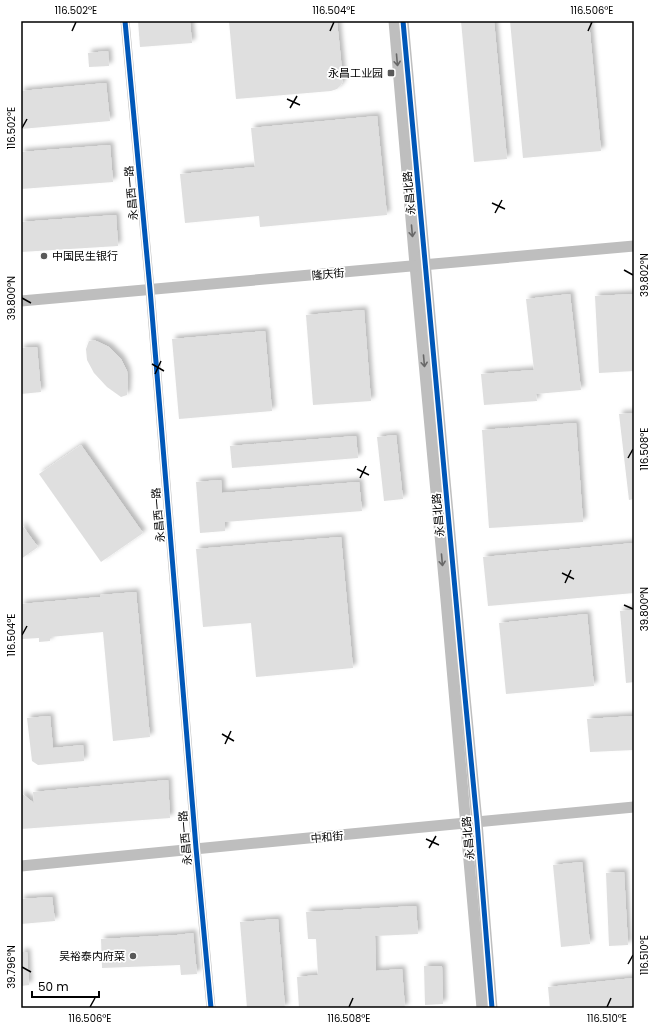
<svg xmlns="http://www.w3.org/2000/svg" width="655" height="1029" font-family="Poppins,'Noto Sans SC',sans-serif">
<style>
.building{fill:#dfdfdf;filter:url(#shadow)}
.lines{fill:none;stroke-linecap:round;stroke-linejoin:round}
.minor{stroke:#bebebe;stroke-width:9}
.tertiary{stroke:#bebebe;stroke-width:11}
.cycleway-casing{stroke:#fff;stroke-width:8}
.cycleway{stroke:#0057b8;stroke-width:5}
.oneway{stroke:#686868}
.ticks{fill:none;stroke:#000;stroke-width:1.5}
.poi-dot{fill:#595959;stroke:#fff;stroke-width:1.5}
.labels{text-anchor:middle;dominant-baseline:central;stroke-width:3.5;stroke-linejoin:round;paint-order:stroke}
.poi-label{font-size:11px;fill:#000;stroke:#fff;text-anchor:end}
.street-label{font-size:11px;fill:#000;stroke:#fff}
.neatline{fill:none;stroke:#000;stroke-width:1.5}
.ticks-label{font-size:10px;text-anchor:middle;fill:#000}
</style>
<defs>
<filter id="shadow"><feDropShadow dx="3.5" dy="-3.5" stdDeviation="2" flood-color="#0004"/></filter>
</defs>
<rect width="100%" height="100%" fill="#fff"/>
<!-- building -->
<g class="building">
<path d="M138 21H190L192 43 140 47Z"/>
<path d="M229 21H337L343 80 341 85 337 89 331 91 236 99Z"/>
<path d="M461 21H494L507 159 474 162Z"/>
<path d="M510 21H589L601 151 523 158Z"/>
<path d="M108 51 109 66 89 67 88 53Z"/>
<path d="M106 83 110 121 21 129V91Z"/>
<path d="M377 116 387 215 260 227 259 216 185 223 180 174 255 167 251 128Z"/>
<path d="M110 145 113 182 21 189V152Z"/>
<path d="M116 215 118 246 21 252V222Z"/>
<path d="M570 294 581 390 536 394 537 401 484 405 481 374 534 370 526 299Z"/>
<path d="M634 294V371L599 373 595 296Z"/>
<path d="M364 310 371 401 313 405 306 315Z"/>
<path d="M265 331 272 411 179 419 172 339Z"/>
<path d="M94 340 109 347 121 359 127 371 128 379 127 395 121 397 107 387 94 373 87 360 86 349 89 341Z"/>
<path d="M37 347 41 392 21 394V348Z"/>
<path d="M634 413V499L629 500 619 414Z"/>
<path d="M576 423 583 522 489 528 482 430Z"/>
<path d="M396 435 403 499 384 501 377 437Z"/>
<path d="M356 436 358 458 232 468 230 446Z"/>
<path d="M81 445 143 533 101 562 39 474Z"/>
<path d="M221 480 222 493 359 482 362 511 225 522V531L200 533 196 482Z"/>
<path d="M21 524 38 547 21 559Z"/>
<path d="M341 537 353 668 256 677 251 623 203 627 196 549Z"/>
<path d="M634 543V593L488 606 483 557Z"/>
<path d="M136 592 150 737 113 741 103 632 50 637V641L39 642V638L22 639 21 604 100 597V595Z"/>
<path d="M634 610V682L626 683 620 611Z"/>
<path d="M587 614 594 686 506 694 499 623Z"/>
<path d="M50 716 53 748 83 745 84 761 38 765 32 761 27 718Z"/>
<path d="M634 716V750L590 752 587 719Z"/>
<path d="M168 780 170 818 21 829V793L34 803 33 792Z"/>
<path d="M582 862 590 944 561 947 553 865Z"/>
<path d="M624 872 628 945 609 946 606 873Z"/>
<path d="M52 897 55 921 21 924V899Z"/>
<path d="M416 906 418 934 375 936 376 971 402 969 405 1008H299L297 977 318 975 316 939H308L306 912Z"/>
<path d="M278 919 285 1008H247L240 922Z"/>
<path d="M193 933 197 974 181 975 180 965 102 968 101 939 177 935Z"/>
<path d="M21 952H27L29 985 21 986Z"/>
<path d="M424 966H442L443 1004 425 1005Z"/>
<path d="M634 978V1008H550L548 987Z"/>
</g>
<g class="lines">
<!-- minor -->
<path class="minor" d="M125 21 150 289 196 848 211 1008"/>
<!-- tertiary -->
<g class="tertiary">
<path d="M394 21 415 265 446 600 482 1008"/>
<path d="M403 21 461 655 477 822 492 1008"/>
<path d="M21 301 634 246"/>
<path d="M21 866C225 845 430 827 634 807"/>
</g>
<defs>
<g id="cycleway">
<path d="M125 21 150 289 196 848 211 1008"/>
<path d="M403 21 461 655 477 822 492 1008"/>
</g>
</defs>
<!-- cycleway casing -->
<use href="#cycleway" class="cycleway-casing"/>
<!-- cycleway -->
<use href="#cycleway" class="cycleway"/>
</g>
<!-- one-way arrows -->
<defs><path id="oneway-shaft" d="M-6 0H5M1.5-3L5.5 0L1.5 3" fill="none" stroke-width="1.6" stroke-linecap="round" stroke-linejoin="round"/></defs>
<g class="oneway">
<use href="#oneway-shaft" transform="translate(397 60) rotate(85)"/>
<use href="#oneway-shaft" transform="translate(412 231) rotate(85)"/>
<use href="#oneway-shaft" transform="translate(424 361) rotate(85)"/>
<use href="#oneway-shaft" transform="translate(442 560) rotate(85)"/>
</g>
<!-- ticks -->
<path class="ticks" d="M72 31 76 22M330 31 334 22M588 31 592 22M287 99 300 105M290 108 297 96M22 128 27 119M492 203 505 209M495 213 502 200M624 270 633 275M22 298 31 303M152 364 164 371M155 374 161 361M628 458 633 449M357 469 369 475M360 478 366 466M562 573 574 579M565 583 571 570M624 605 633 609M22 635 27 626M222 734 234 741M225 744 231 731M426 839 439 845M429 848 436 836M628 964 633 955M22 967 31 972M90 1007 95 998M349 1007 353 998M607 1007 611 998"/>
<!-- markers -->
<g class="poi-dot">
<rect x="387" y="69" width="8" height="8" rx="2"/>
<circle cx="44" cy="256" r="4"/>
<circle cx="133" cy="956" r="4"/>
</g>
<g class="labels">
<!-- poi labels -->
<g class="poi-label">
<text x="383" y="73">永昌工业园</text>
<text x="52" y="256" text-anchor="start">中国民生银行</text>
<text x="125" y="956">吴裕泰内府菜</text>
</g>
<!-- street labels -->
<g class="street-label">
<text transform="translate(131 193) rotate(-95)">永昌西一路</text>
<text transform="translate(409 193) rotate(-95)">永昌北路</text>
<text transform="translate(328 274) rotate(-5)">隆庆街</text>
<text transform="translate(158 515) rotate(-95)">永昌西一路</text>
<text transform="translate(438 515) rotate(-95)">永昌北路</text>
<text transform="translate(327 837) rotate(-5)">中和街</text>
<text transform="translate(185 838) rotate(-95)">永昌西一路</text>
<text transform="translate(468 838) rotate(-95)">永昌北路</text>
</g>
</g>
<!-- border -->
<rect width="655" height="1029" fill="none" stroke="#ffffff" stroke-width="44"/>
<!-- scale -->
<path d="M32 991v6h67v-6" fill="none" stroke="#000000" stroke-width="2"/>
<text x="38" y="991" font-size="12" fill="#000000" stroke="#ffffff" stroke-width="3" paint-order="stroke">50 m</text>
<rect x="22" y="22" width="611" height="985" class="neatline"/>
<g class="ticks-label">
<text x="76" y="14">116.502°E</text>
<text x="334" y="14">116.504°E</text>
<text x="592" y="14">116.506°E</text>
<text transform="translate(11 128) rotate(-90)" y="4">116.502°E</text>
<text transform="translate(644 275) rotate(-90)" y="4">39.802°N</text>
<text transform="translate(11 298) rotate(-90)" y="4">39.800°N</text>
<text transform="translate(644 449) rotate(-90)" y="4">116.508°E</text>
<text transform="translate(644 609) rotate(-90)" y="4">39.800°N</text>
<text transform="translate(11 635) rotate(-90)" y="4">116.504°E</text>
<text transform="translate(644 955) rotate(-90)" y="4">116.510°E</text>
<text transform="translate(11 967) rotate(-90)" y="4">39.796°N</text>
<text x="90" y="1022">116.506°E</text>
<text x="349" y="1022">116.508°E</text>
<text x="607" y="1022">116.510°E</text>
</g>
</svg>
